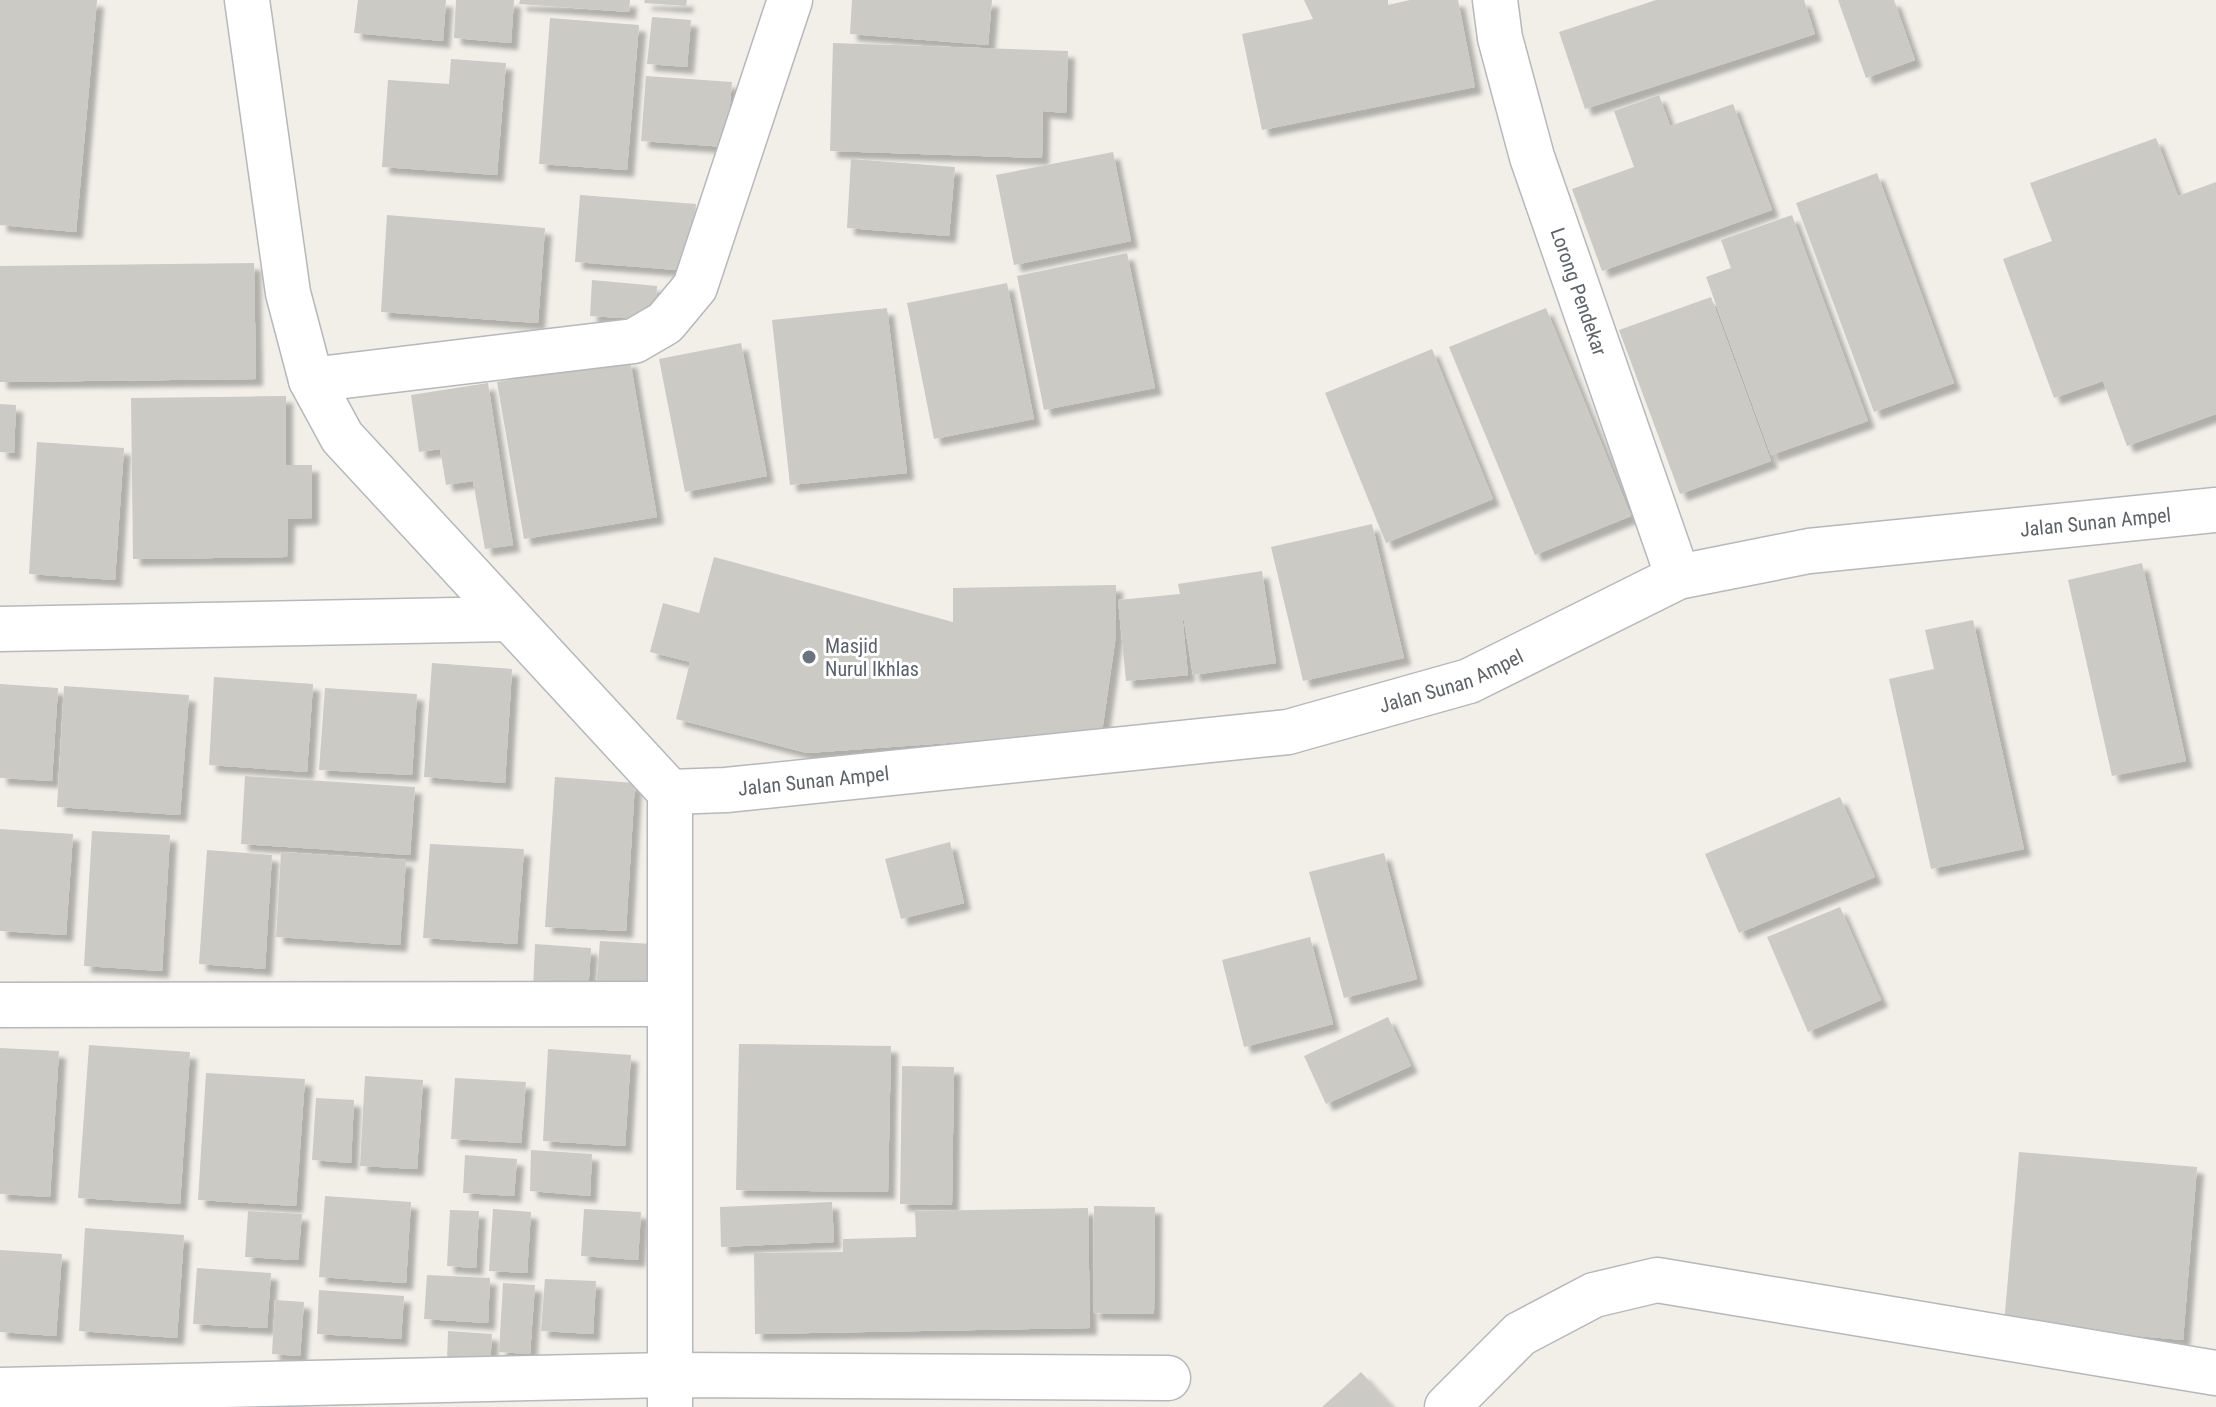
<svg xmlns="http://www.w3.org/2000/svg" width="2216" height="1407" font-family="'Roboto Condensed',sans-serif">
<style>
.building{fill:#cccac5;filter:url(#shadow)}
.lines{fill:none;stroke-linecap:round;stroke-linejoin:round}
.street-casing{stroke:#b5b8bc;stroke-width:47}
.street{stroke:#fff;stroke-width:44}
.worship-dot{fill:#6b7280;stroke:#fff;stroke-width:3}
.labels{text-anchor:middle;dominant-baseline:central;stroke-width:6;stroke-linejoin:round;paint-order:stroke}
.street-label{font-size:20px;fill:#5f6368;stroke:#fff}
.worship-label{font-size:20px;fill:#5b616d;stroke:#fff;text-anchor:start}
</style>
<defs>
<filter id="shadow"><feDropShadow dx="7" dy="7" stdDeviation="2" flood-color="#0004"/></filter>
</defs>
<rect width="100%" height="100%" fill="#f1efe8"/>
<!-- building -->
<g class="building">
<path d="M0 0H97L76 232 0 225Z"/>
<path d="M358 0H446L443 41 354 33Z"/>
<path d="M456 0H514L511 43 454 38Z"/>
<path d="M520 0H630L629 12 519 4Z"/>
<path d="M645 0H687L686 6 644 3Z"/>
<path d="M852 0H992L988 45 850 34Z"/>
<path d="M1304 0H1388V5L1410 0H1458L1475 87 1262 130 1242 34 1313 19Z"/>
<path d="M1656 0H1804L1815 34 1585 109 1559 32Z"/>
<path d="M1838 0H1894L1915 60 1866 78Z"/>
<path d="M652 17 691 20 687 67 647 64Z"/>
<path d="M550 18 639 25 627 170 539 164Z"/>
<path d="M833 43 1068 51 1066 113 1043 111 1042 158 830 151Z"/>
<path d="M451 59 506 63 497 175 382 167 388 80 449 84Z"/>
<path d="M646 76 732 82 726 147 641 141Z"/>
<path d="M1659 95 1670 126 1733 104 1772 210 1602 271 1572 189 1634 167 1614 111Z"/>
<path d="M2156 138 2178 196 2216 182V414L2127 446 2103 381 2054 398 2003 259 2052 241 2030 183Z"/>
<path d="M1113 152 1131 241 1014 265 996 175Z"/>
<path d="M851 159 955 167 949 236 847 228Z"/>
<path d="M1877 173 1954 383 1874 412 1796 203Z"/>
<path d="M580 195 696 204 690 271 575 262Z"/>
<path d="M387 215 545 228 538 323 381 312Z"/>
<path d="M1792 215 1868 421 1771 455 1706 277 1731 268 1721 240Z"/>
<path d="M1127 253 1155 388 1044 410 1017 276Z"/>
<path d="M254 263 256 379 0 382V266Z"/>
<path d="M592 280 657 286 655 320 590 316Z"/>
<path d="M1007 283 1034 419 934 439 907 303Z"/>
<path d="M1711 297 1771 461 1680 494 1619 330Z"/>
<path d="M887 308 907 473 790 485 772 320Z"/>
<path d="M1546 308 1631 516 1535 555 1449 347Z"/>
<path d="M741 343 767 476 685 492 659 359Z"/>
<path d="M1432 349 1493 499 1386 543 1325 393Z"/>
<path d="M630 360 657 517 524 539 497 382Z"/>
<path d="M488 383 513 545 485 549 473 481 446 485 440 449 419 452 411 395Z"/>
<path d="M286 396V465H312V518L288 519 287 557 133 559 131 398Z"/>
<path d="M0 404 16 405 14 453 0 452Z"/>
<path d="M37 442 124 448 115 580 29 574Z"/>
<path d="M1372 524 1404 658 1303 681 1271 547Z"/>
<path d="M714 557 953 622V588L1116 585V635L1102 732 807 753 676 719 690 662 650 652 663 603 699 613Z"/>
<path d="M2142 563 2186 761 2112 776 2068 580Z"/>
<path d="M1262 571 1276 663 1193 675 1181 603 1188 675 1126 681 1118 600 1180 594 1178 584Z"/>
<path d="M1973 620 2024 849 1931 869 1889 679 1934 669 1925 630Z"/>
<path d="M432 663 512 669 505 783 424 777Z"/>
<path d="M214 677 313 684 307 772 209 765Z"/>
<path d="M0 684 58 688 52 781 0 778Z"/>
<path d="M64 686 189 695 180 815 57 807Z"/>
<path d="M325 688 417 694 412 775 319 770Z"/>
<path d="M245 776 415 787 410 855 241 844Z"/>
<path d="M555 777 635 783 626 931 545 927Z"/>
<path d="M1840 797 1875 877 1739 933 1705 854Z"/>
<path d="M0 829 73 834 66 935 0 931Z"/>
<path d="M92 831 170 835 162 971 84 966Z"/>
<path d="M950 842 964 903 901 919 885 859Z"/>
<path d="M430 844 524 849 517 944 423 938Z"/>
<path d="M207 850 272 855 265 969 199 964Z"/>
<path d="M281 852 406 860 400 945 276 937Z"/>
<path d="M1384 853 1417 979 1344 998 1309 872Z"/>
<path d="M1840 907 1881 1000 1808 1032 1767 937Z"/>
<path d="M1310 937 1333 1024 1244 1047 1222 960Z"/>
<path d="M600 941 653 944 649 994 596 990Z"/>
<path d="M535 944 591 948 588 993 533 989Z"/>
<path d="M1388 1017 1411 1066 1326 1104 1304 1056Z"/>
<path d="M739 1044 891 1046 888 1192 736 1190Z"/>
<path d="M89 1045 190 1052 180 1204 78 1198Z"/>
<path d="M0 1048 59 1051 50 1197 0 1194Z"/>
<path d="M548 1049 631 1055 625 1146 543 1141Z"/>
<path d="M902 1066 954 1067 952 1205 900 1204Z"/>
<path d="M206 1073 305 1079 296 1206 198 1200Z"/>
<path d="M365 1076 423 1080 417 1169 360 1166Z"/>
<path d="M455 1078 526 1082 521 1143 451 1139Z"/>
<path d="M316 1098 354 1100 351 1163 312 1160Z"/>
<path d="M531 1150 592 1154 590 1196 530 1191Z"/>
<path d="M2019 1152 2197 1167 2183 1340 2004 1324Z"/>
<path d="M465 1155 517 1159 514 1196 463 1193Z"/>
<path d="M325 1196 411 1202 406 1283 319 1277Z"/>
<path d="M832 1202 834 1242 721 1247 720 1207Z"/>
<path d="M1094 1206 1155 1207 1154 1314 1093 1313Z"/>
<path d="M1088 1208 1090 1328 755 1334 754 1253 843 1252V1239L916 1237 915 1211Z"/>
<path d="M493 1209 531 1212 527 1273 489 1271Z"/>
<path d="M584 1209 641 1212 638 1260 581 1256Z"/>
<path d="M450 1210 479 1211 476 1268 447 1266Z"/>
<path d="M248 1211 302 1214 298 1260 245 1257Z"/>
<path d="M85 1228 184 1235 177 1338 79 1331Z"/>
<path d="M0 1250 62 1254 56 1336 0 1332Z"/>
<path d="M197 1268 271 1273 267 1328 193 1324Z"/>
<path d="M427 1275 490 1278 488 1323 424 1319Z"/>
<path d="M545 1279 596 1281 593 1334 541 1331Z"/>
<path d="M503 1283 535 1285 530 1354 499 1352Z"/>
<path d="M319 1290 404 1296 401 1339 317 1334Z"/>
<path d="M275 1300 304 1302 300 1356 272 1354Z"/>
<path d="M448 1331 492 1334 490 1365 447 1362Z"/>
<path d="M1361 1372 1393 1407H1322Z"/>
</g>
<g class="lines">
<defs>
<g id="street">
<path d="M247 0 288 293 311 380 342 437 670 792V1407"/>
<path id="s1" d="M1495 0 1500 38 1532 157 1678 577"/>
<path d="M311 380 634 341 665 323 695 287 790 0"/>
<path d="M0 629 508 619"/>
<path id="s2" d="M670 792 726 790 1288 732 1469 681 1678 577 1809 551 2216 510"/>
<path d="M0 1005 669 1004"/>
<path d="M0 1390 669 1375 1168 1378"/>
<path d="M1447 1407 1520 1334 1594 1295 1657 1280 2216 1373"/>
</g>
</defs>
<!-- street casing -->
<use href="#street" class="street-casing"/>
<!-- street -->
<use href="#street" class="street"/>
</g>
<!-- markers -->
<circle class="worship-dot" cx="809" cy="657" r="8"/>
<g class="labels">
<!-- street labels -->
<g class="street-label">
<text stroke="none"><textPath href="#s1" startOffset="304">Lorong Pendekar</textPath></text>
<text stroke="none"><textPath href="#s2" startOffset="1464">Jalan Sunan Ampel</textPath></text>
<text stroke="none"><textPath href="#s2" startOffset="792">Jalan Sunan Ampel</textPath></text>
<text stroke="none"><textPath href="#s2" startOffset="144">Jalan Sunan Ampel</textPath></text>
</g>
<!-- worship labels -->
<g class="worship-label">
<text x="825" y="646">Masjid<tspan x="825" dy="23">Nurul Ikhlas</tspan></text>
</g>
</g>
</svg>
